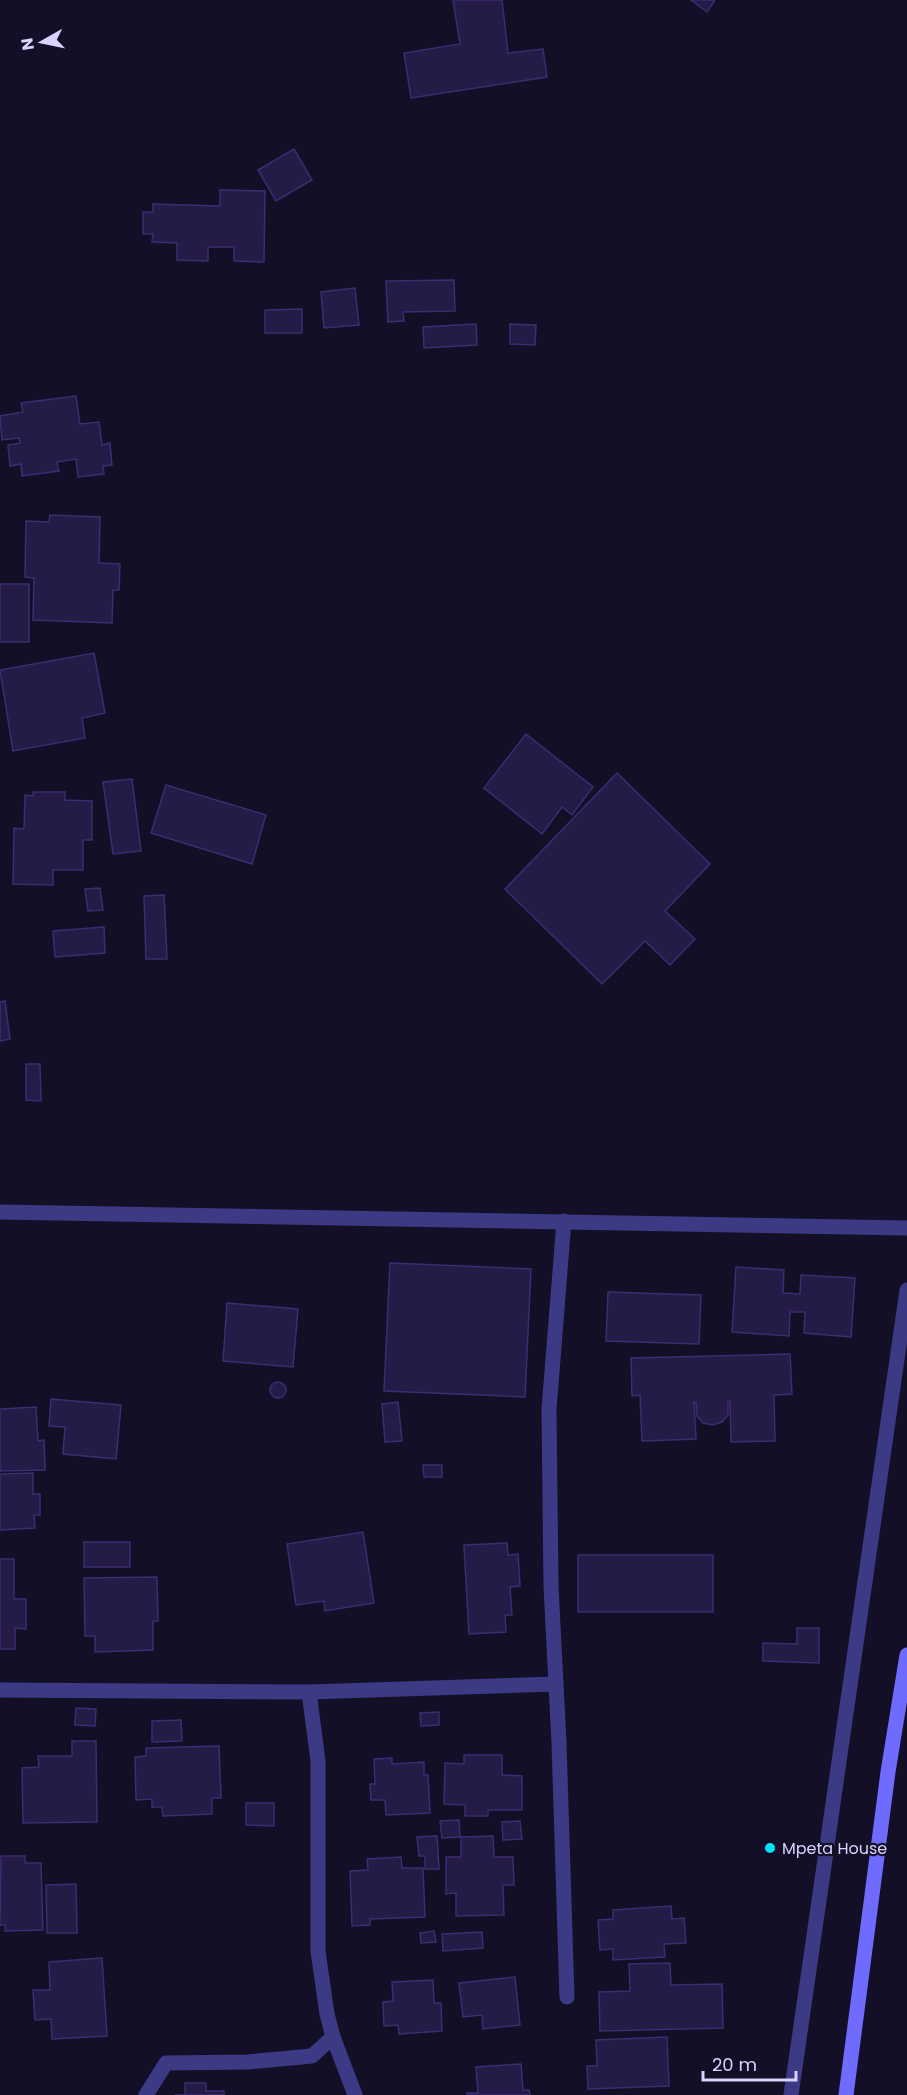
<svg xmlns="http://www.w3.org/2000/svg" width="907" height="2095" font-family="Poppins,sans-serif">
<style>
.building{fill:#241b47;stroke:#3b2d73;stroke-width:1.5}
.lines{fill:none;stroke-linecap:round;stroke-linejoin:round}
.lane{stroke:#3d3a85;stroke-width:15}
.street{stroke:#3d3a85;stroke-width:15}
.secondary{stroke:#6f6bff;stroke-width:15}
.poi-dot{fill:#00e5ff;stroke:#130f26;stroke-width:2}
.labels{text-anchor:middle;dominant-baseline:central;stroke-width:4.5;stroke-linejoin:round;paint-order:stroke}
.poi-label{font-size:16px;fill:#d9d4ff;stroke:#130f26;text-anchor:start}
</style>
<rect width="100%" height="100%" fill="#130f26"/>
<!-- building -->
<g class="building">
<path d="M453 0H502L508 53 543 49 547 77 411 98 404 53 460 44Z"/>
<path d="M691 0H715L707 12Z"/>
<path d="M294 149 312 180 276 201 258 170Z"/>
<path d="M220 190 265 191 264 262 234 261V247H208V261L177 260V243L152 242 153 234H143V212H153V204L220 206Z"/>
<path d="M454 280 455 311 403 312 404 321 388 322 386 281Z"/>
<path d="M355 288 359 325 324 328 321 292Z"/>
<path d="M302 309V333H265V310Z"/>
<path d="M476 324 477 345 424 348 423 327Z"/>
<path d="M510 324 536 325 535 345 510 344Z"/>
<path d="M76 396 80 424 99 422 102 445 110 443 112 465 103 466 104 474 78 477 76 459 57 462 59 471 22 476 21 464 10 466 8 445 20 443 19 438 2 440 0 416 23 412 21 403Z"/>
<path d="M50 515 100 517 99 563 120 564 119 590H113L112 623 33 620 34 578 25 577 26 521 49 522Z"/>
<rect x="0" y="584" width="29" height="58"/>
<path d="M94 653 105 713 82 718 85 738 13 751 0 670Z"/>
<path d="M526 734 593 787 572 815 562 807 542 834 484 788Z"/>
<path d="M617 773 710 864 665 911 695 939 670 965 645 941 602 984 505 889Z"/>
<path d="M132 779 141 851 113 854 103 782Z"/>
<path d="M166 785 266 815 252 864 151 833Z"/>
<path d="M33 792H65V800L92 801V840H83V870H53V885L13 884 14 828 24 829 25 795 33 796Z"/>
<path d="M100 888 103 910 88 911 85 889Z"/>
<path d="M164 895 167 959H146L144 896Z"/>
<path d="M104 927 105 953 55 957 53 931Z"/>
<path d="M5 1001 10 1039 0 1041V1002Z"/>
<path d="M26 1064H40L41 1101 26 1100Z"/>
<path d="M390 1263 531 1269 525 1397 384 1391Z"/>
<path d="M736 1267 784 1270 783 1293 800 1294 801 1275 855 1278 851 1337 804 1333 805 1312H790L789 1336 732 1332Z"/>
<path d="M608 1292 701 1295 699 1344 606 1341Z"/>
<path d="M227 1303 298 1309 293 1367 223 1361Z"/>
<path d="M790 1354 792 1394 774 1395 775 1441 731 1442 730 1401H728V1415L722 1422 713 1425 703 1423 697 1416 696 1402H694L696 1439 642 1441 640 1395 632 1396 631 1358Z"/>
<circle cx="278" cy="1390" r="8"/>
<path d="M51 1399 121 1405 116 1459 63 1454 65 1427 49 1426Z"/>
<path d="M398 1402 402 1441 385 1442 382 1404Z"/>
<path d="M36 1407 38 1441 44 1440 45 1470 0 1471V1409Z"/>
<path d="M423 1465H442V1477H424Z"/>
<path d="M33 1473V1494H40V1515H34L35 1528 0 1530V1474Z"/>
<path d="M363 1532 374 1603 325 1611 324 1601 296 1605 287 1544Z"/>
<rect x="84" y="1542" width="46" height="25"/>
<path d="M507 1543 508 1555 518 1554 520 1586 510 1587 512 1615H505L506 1632 469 1634 464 1545Z"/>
<rect x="578" y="1555" width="135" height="57"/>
<path d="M0 1559H14V1599H26V1629L15 1628V1649H0Z"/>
<path d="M157 1577 158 1621H153V1650L95 1652V1636H85L84 1578Z"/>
<path d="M797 1628H819V1663L763 1661V1643L797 1644Z"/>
<path d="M76 1708 96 1709 95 1726 75 1725Z"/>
<path d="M439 1712V1725L421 1726 420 1713Z"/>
<path d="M181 1720 182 1741 152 1742V1721Z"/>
<path d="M72 1741H96L97 1822 23 1823 22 1768 39 1767 38 1756H72Z"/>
<path d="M219 1746 221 1798H212V1814L163 1816 162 1807H152V1799L136 1800 135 1757 146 1756V1748Z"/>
<path d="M464 1755H502V1775L522 1776V1810H488V1816H465V1805L444 1804 445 1763 464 1764Z"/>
<path d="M392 1758V1764L424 1762V1775H428L430 1813 386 1815 385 1800H371L370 1784H375L374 1759Z"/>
<path d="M246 1803H274V1826L246 1825Z"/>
<path d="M459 1820 460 1837 442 1838 440 1821Z"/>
<path d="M520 1821 522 1839 503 1840 502 1822Z"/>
<path d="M437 1836 439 1869H425V1856H419L417 1837Z"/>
<path d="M493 1836 494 1857H513L514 1885H503L504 1915 456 1916V1893L446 1894V1857H461V1837Z"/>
<path d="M1 1856H25V1863H41L43 1930 5 1931V1925H0Z"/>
<path d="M401 1857 402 1868H423L425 1917 370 1919V1925L352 1926 350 1871 368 1870 367 1859Z"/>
<path d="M76 1884 77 1933H47L46 1885Z"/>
<path d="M671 1906 672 1919 684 1918 686 1943 664 1944 665 1957 613 1960V1949L600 1950 598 1920 613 1919V1910Z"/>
<path d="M434 1931 436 1942 421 1943 420 1933Z"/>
<path d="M482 1932 483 1948 443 1951 442 1934Z"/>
<path d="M102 1958 107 2036 52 2039 51 2019 35 2020 33 1990H50L49 1962Z"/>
<path d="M670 1963 671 1985 722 1984 723 2028 600 2031 599 1992 630 1991 629 1964Z"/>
<path d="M515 1977 520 2025 483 2029 482 2015 463 2017 459 1983Z"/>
<path d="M433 1980 434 2003H441L442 2031 399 2034 398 2025 384 2026 383 2002 393 2001 392 1982Z"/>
<path d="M667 2037 669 2086 588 2089 587 2066H597L596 2040Z"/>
<path d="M521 2064 523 2090H529L530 2095H467V2093H478L476 2067Z"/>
<path d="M185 2083H206V2091H224V2095H175H185Z"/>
</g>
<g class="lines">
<!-- lane -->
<path class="lane" d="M146 2095 166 2063 247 2062 312 2056 333 2037 355 2095"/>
<!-- street -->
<g class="street">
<path d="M0 1212 907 1228"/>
<path d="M564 1221 549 1409 551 1586 559 1743 567 1997"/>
<path d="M0 1690 309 1692 556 1684"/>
<path d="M309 1692 318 1761V1951L327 2014 333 2037"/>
<path d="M791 2095 907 1290"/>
</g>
<!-- secondary -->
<path class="secondary" d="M846 2095 888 1772 907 1655"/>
</g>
<!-- markers -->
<circle class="poi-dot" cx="770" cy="1848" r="6"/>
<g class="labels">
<!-- poi labels -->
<g class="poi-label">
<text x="782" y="1848">Mpeta House</text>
</g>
</g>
<!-- north arrow -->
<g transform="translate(42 42) rotate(261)" stroke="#130f26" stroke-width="4.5" paint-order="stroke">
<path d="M0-4.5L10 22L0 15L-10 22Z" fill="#d9d4ff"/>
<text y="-9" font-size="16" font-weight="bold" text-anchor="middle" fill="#d9d4ff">N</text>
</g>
<!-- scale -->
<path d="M703 2071v9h93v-9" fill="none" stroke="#d9d4ff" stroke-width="3"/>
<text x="712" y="2071" font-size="18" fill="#d9d4ff" stroke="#130f26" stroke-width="4.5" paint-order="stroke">20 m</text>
</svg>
